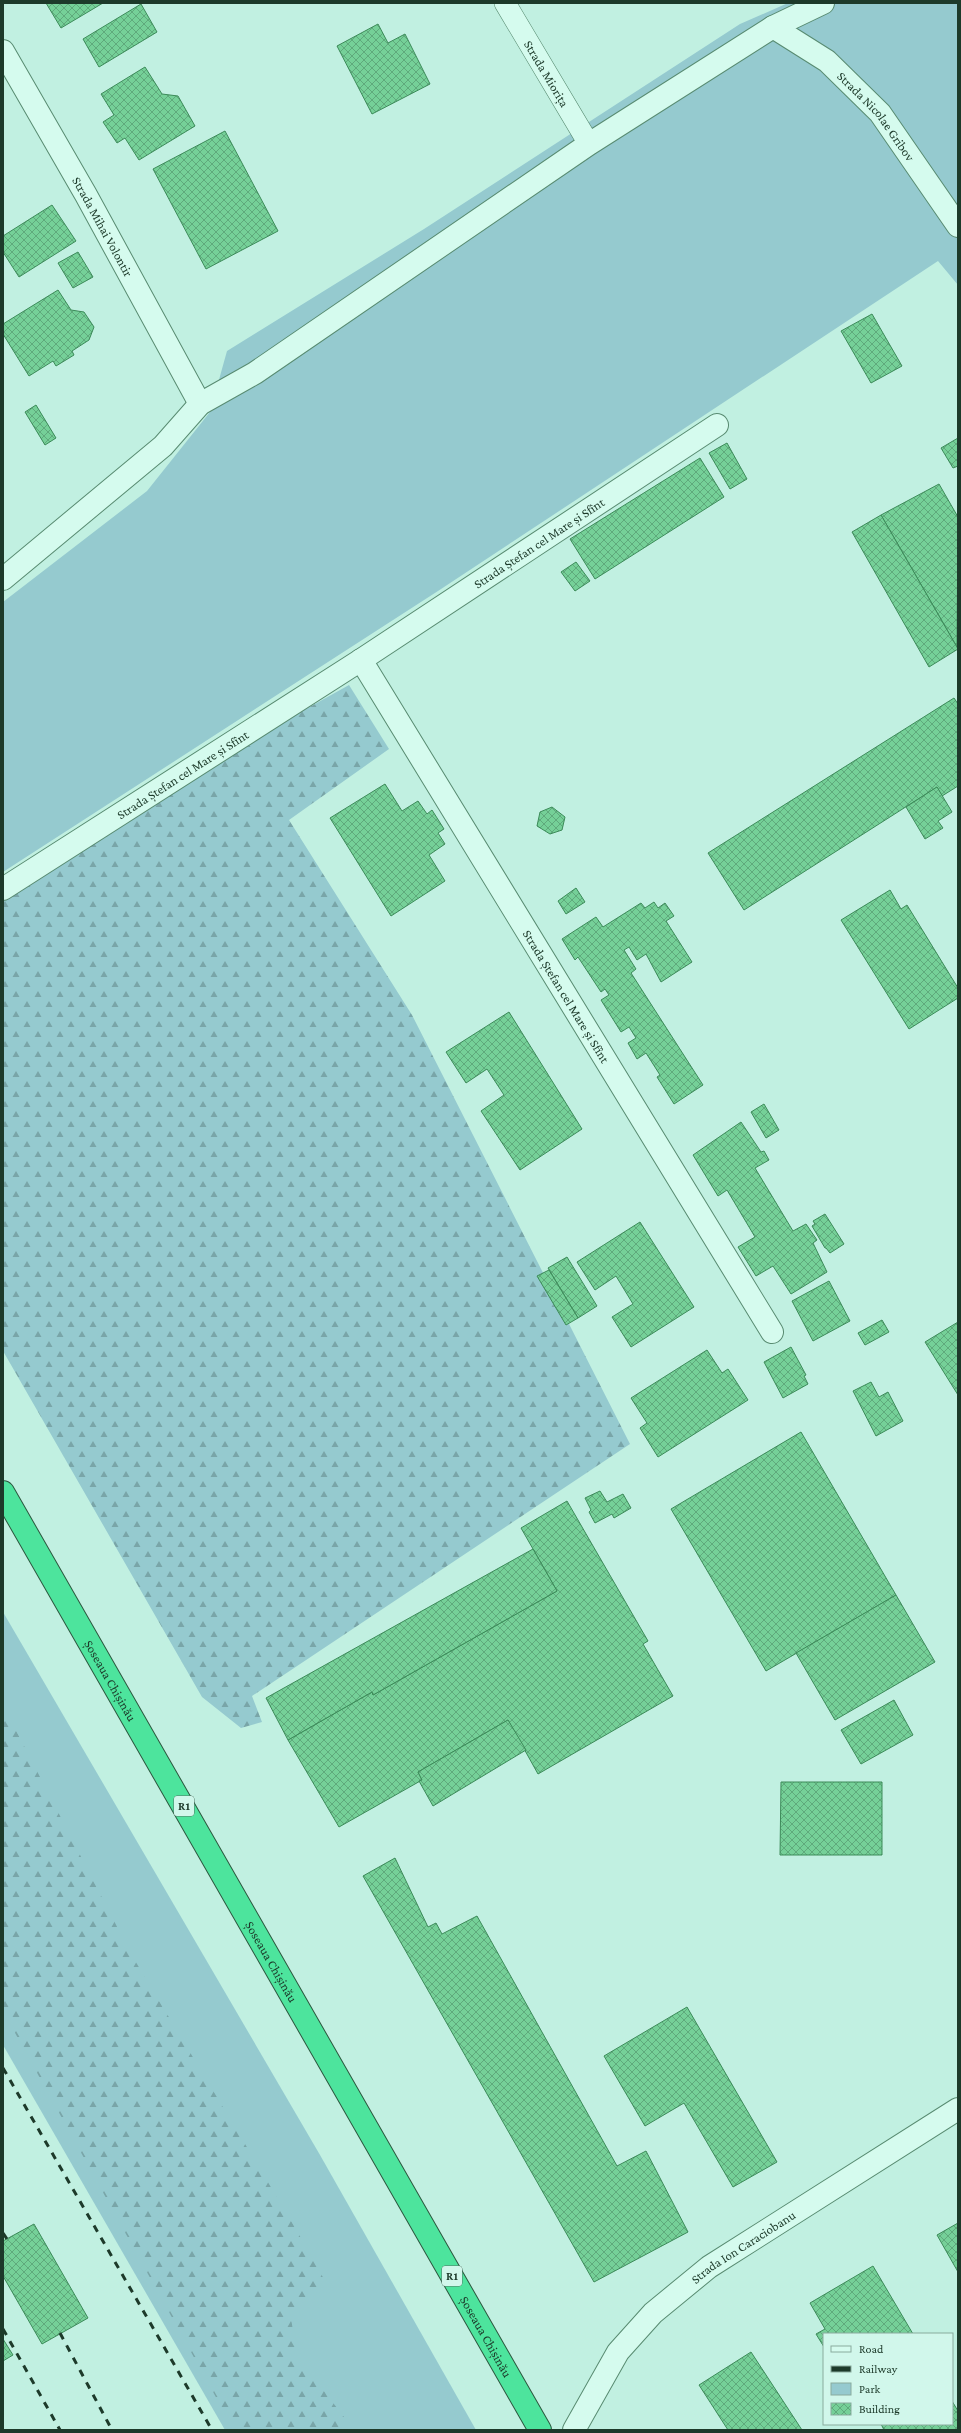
<svg xmlns="http://www.w3.org/2000/svg" width="961" height="2433" font-family="'Crimson Pro',serif">
<style>
.green{fill:#95cacf}
.forest{fill:url(#forest-firs)}
.building{fill:url(#building-cross-hatch);stroke:#3c8b59}
.lines{fill:none;stroke-linecap:round;stroke-linejoin:round}
.lane-casing{stroke:#588b71;stroke-width:22}
.street-casing{stroke:#588b71;stroke-width:24}
.highway-casing{stroke:#2c583f;stroke-width:24}
.lane{stroke:#d5fbee;stroke-width:21}
.street{stroke:#d5fbee;stroke-width:22}
.highway{stroke:#4de49d;stroke-width:22}
.rail{stroke:#1d3a2a;stroke-width:3;stroke-dasharray:7 7;stroke-linecap:butt}
.labels{text-anchor:middle;dominant-baseline:central;stroke-width:4;stroke-linejoin:round;paint-order:stroke}
.shield{fill:#d1f7eb;stroke:#537364;stroke-width:1}
.shield-label{font-size:12px;font-weight:bold;fill:#1d3a2a}
.street-label{font-size:13px;fill:#1d3a2a;stroke:#d1f7eb}
</style>
<defs>
<pattern id="forest-firs" width="22" height="20" patternUnits="userSpaceOnUse"><rect width="22" height="20" fill="#95cacf"/><path d="M5 1l3.5 6h-7zM16 11l3.5 6h-7z" fill="#79a5a8"/></pattern>
<pattern id="building-cross-hatch" width="8" height="8" patternUnits="userSpaceOnUse"><rect width="8" height="8" fill="#75d098"/><path d="M0 0l8 8M0 8l8-8" fill="none" stroke="#5faa7c"/></pattern>
</defs>
<rect width="100%" height="100%" fill="#c1f0e1"/>
<!-- green -->
<g class="green">
<path d="M788 3H958V285L938 261 438 591 3 872V602L147 491 210 412 227 351 424 229 740 24Z"/>
<path d="M3 1612 320 2155 476 2430H225L3 2045Z"/>
</g>
<!-- forest -->
<g class="forest">
<path d="M349 685 389 749 289 820 412 1015 630 1444 252 1696 262 1722 241 1728 202 1697 3 1351V901L272 728Z"/>
<path d="M3 1705 131 1954 293 2224 325 2281 290 2312 297 2356 354 2430H234L3 2011Z"/>
</g>
<!-- building -->
<g class="building">
<path d="M46 3H103L61 28Z"/>
<path d="M141 4 157 32 99 67 83 39Z"/>
<path d="M378 24 388 43 405 34 430 84 372 114 337 46Z"/>
<path d="M145 67 162 94 178 96 195 126 139 160 125 138 117 143 103 122 114 115 101 94Z"/>
<path d="M225 131 278 231 206 269 153 169Z"/>
<path d="M52 205 76 241 19 277 3 252V236Z"/>
<path d="M78 252 93 277 73 288 58 263Z"/>
<path d="M58 290 71 310 84 312 94 327 89 340 72 351 74 355 56 366 53 361 29 376 3 334V324Z"/>
<path d="M872 314 902 366 871 383 841 331Z"/>
<path d="M36 405 56 438 45 445 25 412Z"/>
<path d="M958 438V466L953 468 941 448Z"/>
<path d="M727 443 747 479 730 489 709 453Z"/>
<path d="M700 458 724 497 595 579 570 539Z"/>
<path d="M939 484 958 517 957 647 881 515Z"/>
<path d="M881 515 958 649 929 667 852 532Z"/>
<path d="M576 562 590 581 575 591 561 572Z"/>
<path d="M954 698 958 704V786L942 796 937 787 744 910 708 853Z"/>
<path d="M385 784 402 811 418 801 427 814 432 810 444 829 438 833 445 844 429 855 445 881 391 916 330 818Z"/>
<path d="M937 787 952 812 938 821 943 828 925 839 906 807Z"/>
<path d="M552 807 565 817 562 830 550 834 537 826 540 812Z"/>
<path d="M576 888 585 902 566 914 558 901Z"/>
<path d="M890 890 901 909 907 905 958 988V998L909 1029 841 920Z"/>
<path d="M654 902 658 908 665 903 674 916 666 921 692 962 661 982 646 954 637 960 629 947 624 950 636 969 631 973 703 1085 674 1104 657 1077 660 1075 646 1053 637 1059 628 1043 636 1038 629 1027 621 1032 601 1000 609 995 605 989 601 992 578 957 575 960 562 939 596 917 603 927 641 903 645 908Z"/>
<path d="M509 1012 582 1129 520 1170 481 1111 504 1095 487 1069 466 1083 446 1052Z"/>
<path d="M764 1104 779 1130 766 1138 751 1112Z"/>
<path d="M741 1122 761 1152 764 1151 769 1160 755 1168 793 1231 806 1224 817 1240 813 1243 827 1272 791 1294 773 1266 756 1276 738 1247 755 1237 727 1190 718 1196 693 1155Z"/>
<path d="M825 1214 844 1244 830 1253 826 1248H825L812 1226 815 1224 813 1221Z"/>
<path d="M640 1222 694 1307 631 1347 612 1317 633 1304 616 1276 595 1290 577 1262Z"/>
<path d="M567 1257 597 1306 578 1318 548 1268Z"/>
<path d="M549 1270 578 1318 566 1325 537 1276Z"/>
<path d="M829 1281 850 1321 813 1341 792 1301Z"/>
<path d="M882 1320 889 1332 865 1345 858 1333Z"/>
<path d="M958 1322V1395L925 1342Z"/>
<path d="M791 1347 806 1375 804 1376 808 1384 783 1398 764 1362Z"/>
<path d="M707 1350 722 1373 728 1369 748 1400 658 1457 640 1428 647 1423 631 1398Z"/>
<path d="M871 1382 879 1397 888 1392 903 1421 876 1436 853 1391Z"/>
<path d="M801 1432 896 1595 766 1671 671 1509Z"/>
<path d="M600 1491 607 1502 623 1494 631 1508 614 1518 612 1514 595 1523 589 1512 591 1510 585 1498Z"/>
<path d="M567 1501 648 1641 643 1644 673 1696 538 1774 508 1720 418 1772 422 1780 339 1827 288 1740 372 1692 373 1695 557 1591 521 1528Z"/>
<path d="M533 1549 557 1591 373 1695 372 1692 288 1740 266 1698Z"/>
<path d="M896 1595 935 1662 835 1720 796 1653Z"/>
<path d="M894 1700 913 1735 861 1764 841 1730Z"/>
<path d="M508 1720 526 1750 433 1806 419 1781 422 1780 418 1772Z"/>
<path d="M781 1782H882V1855H780Z"/>
<path d="M395 1858 428 1927 436 1923 442 1934 477 1916 617 2166 646 2151 688 2232 594 2282 363 1876Z"/>
<path d="M687 2007 777 2162 733 2187 684 2103 645 2126 604 2056Z"/>
<path d="M958 2223V2272L937 2235Z"/>
<path d="M34 2224 88 2318 42 2344 3 2276V2241Z"/>
<path d="M873 2266 913 2334H824V2347L816 2334 825 2329 810 2303Z"/>
<path d="M3 2339 13 2355 3 2361Z"/>
<path d="M751 2352 802 2430H728L699 2385Z"/>
<path d="M952 2401 958 2411V2430H884L881 2424H952Z"/>
</g>
<g class="lines">
<defs>
<g id="lane">
<path id="s1" d="M505 3 589 144"/>
</g>
<g id="street">
<path id="s2" d="M773 27 827 61 880 113 958 226"/>
<path id="s3" d="M3 51 86 195 200 404"/>
<path d="M3 579 163 446 200 404 255 373 589 144 773 27 823 3"/>
<path id="s4" d="M361 660 772 1332"/>
<path id="s5" d="M3 889 361 660 717 425"/>
<path id="s6" d="M574 2430 618 2352 653 2313 709 2267 958 2109"/>
</g>
<g id="highway">
<path id="s7" d="M3 1492 540 2430"/>
</g>
</defs>
<!-- lane casing -->
<use href="#lane" class="lane-casing"/>
<!-- street casing -->
<use href="#street" class="street-casing"/>
<!-- highway casing -->
<use href="#highway" class="highway-casing"/>
<!-- lane -->
<use href="#lane" class="lane"/>
<!-- street -->
<use href="#street" class="street"/>
<!-- highway -->
<use href="#highway" class="highway"/>
<!-- rail -->
<g class="rail">
<path d="M3 2068 212 2430"/>
<path d="M3 2233 7 2239"/>
<path d="M3 2329 60 2430"/>
<path d="M60 2333 112 2430"/>
</g>
</g>
<g class="labels">
<!-- shield labels -->
<g class="shield">
<rect x="174" y="1796" width="20" height="20" rx="3"/>
<rect x="442" y="2266" width="20" height="20" rx="3"/>
</g>
<g class="shield-label">
<text x="184" y="1806">R1</text>
<text x="452" y="2276">R1</text>
</g>
<!-- street labels -->
<g class="street-label">
<text stroke="none"><textPath href="#s1" startOffset="82">Strada Miorița</textPath></text>
<text stroke="none"><textPath href="#s2" startOffset="138">Strada Nicolae Gribov</textPath></text>
<text stroke="none"><textPath href="#s3" startOffset="202">Strada Mihai Volontir</textPath></text>
<text stroke="none"><textPath href="#s5" startOffset="638">Strada Ștefan cel Mare și Sfînt</textPath></text>
<text stroke="none"><textPath href="#s5" startOffset="213">Strada Ștefan cel Mare și Sfînt</textPath></text>
<text stroke="none"><textPath href="#s4" startOffset="394">Strada Ștefan cel Mare și Sfînt</textPath></text>
<text stroke="none"><textPath href="#s7" startOffset="217">Șoseaua Chișinău</textPath></text>
<text stroke="none"><textPath href="#s7" startOffset="541">Șoseaua Chișinău</textPath></text>
<text stroke="none"><textPath href="#s6" startOffset="254">Strada Ion Caraciobanu</textPath></text>
<text stroke="none"><textPath href="#s7" startOffset="973">Șoseaua Chișinău</textPath></text>
</g>
</g>
<!-- border -->
<rect width="961" height="2433" fill="none" stroke="#1d3a2a" stroke-width="8"/>
<!-- legend -->
<rect x="823" y="2333" width="130" height="92" fill="#d1f7eb" stroke="#89ab9e"/>
<rect x="831" y="2346" width="20" height="6" fill="#d5fbee" stroke="#89ab9e"/>
<text x="859" y="2353" font-size="12" fill="#1d3a2a">Road</text>
<rect x="831" y="2366" width="20" height="6" fill="#1d3a2a" stroke="#89ab9e"/>
<text x="859" y="2373" font-size="12" fill="#1d3a2a">Railway</text>
<rect x="831" y="2383" width="20" height="12" fill="#95cacf" stroke="#89ab9e"/>
<text x="859" y="2393" font-size="12" fill="#1d3a2a">Park</text>
<rect x="831" y="2403" width="20" height="12" fill="url(#building-cross-hatch)" stroke="#89ab9e"/>
<text x="859" y="2413" font-size="12" fill="#1d3a2a">Building</text>
</svg>
